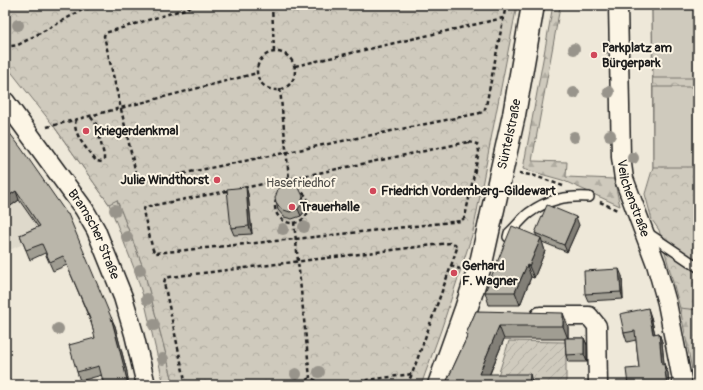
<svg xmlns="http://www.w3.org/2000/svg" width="703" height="390" font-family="Pangolin,sans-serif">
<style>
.built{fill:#ded9cb}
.grass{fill:url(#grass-tufts);stroke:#76736c}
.forest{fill:url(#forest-firs);stroke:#76736c}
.park{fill:url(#park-crowns);stroke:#76736c}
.garden{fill:url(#garden-furrows);stroke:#76736c}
.pitch{fill:#cfcabd;stroke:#76736c}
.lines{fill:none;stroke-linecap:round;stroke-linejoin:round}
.lane-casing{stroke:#1c1c1c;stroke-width:12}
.street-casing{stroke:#1c1c1c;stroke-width:21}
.secondary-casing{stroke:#1c1c1c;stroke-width:25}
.path{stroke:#1c1c1c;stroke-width:2.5;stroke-dasharray:4 3;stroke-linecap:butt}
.lane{stroke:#fcf5e5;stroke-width:9}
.street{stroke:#fcf5e5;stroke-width:18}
.secondary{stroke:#fcf5e5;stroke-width:22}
.tree{fill:#98948b}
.wall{fill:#a09d92;stroke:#1c1c1c}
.shaded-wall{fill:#827f77;stroke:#1c1c1c}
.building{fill:#bab6aa;stroke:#1c1c1c}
.poi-dot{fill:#d1495b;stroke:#fcf5e5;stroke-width:1.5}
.labels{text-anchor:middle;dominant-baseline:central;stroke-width:4;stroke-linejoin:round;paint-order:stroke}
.poi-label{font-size:13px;font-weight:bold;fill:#1c1c1c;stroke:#fcf5e5;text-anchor:start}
.street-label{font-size:13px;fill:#1c1c1c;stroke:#fcf5e5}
.park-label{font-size:13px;fill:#52504c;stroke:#fcf5e5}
</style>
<defs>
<pattern id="grass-tufts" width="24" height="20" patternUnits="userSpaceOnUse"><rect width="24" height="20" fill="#cfcabd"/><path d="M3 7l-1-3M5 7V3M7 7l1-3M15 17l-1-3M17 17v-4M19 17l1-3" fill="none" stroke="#b1ada2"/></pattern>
<pattern id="forest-firs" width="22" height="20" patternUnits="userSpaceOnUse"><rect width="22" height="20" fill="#cfcabd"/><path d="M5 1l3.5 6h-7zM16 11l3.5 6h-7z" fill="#b1ada2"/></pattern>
<pattern id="park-crowns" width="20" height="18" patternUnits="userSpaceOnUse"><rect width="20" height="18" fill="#cfcabd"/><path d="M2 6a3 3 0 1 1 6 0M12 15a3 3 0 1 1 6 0" fill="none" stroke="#b1ada2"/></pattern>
<pattern id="garden-furrows" width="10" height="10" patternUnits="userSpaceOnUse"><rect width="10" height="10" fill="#cfcabd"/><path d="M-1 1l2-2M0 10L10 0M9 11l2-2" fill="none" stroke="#b1ada2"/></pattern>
</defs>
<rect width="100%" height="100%" fill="#eee8d9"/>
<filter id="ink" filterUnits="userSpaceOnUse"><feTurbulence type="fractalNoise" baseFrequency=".025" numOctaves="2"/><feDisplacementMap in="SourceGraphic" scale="8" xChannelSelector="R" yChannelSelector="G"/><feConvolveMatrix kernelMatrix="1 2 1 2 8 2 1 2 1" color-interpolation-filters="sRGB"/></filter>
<g filter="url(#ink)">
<!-- built -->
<path class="built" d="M5 174 38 228 39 237 5 252Z"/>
<!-- grass -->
<path class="grass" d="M72 124 117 200 143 267 174 385H164L144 299 134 268 109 204 55 128Z"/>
<!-- forest -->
<g class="forest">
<path d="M553 5 610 6 560 7 532 161 567 162 566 177 614 179 620 206 562 180 523 169Z"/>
<path d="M691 298 698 300V385H695L680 308Z"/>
</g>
<!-- park -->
<g class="park">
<path d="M5 5H517L473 232 441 330 421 385H174L143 267 117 200 109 204 53 125 5 64Z"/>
<path d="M652 5H698V310L680 308 659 230 652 220 645 194 653 167Z"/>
</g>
<!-- garden -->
<path class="garden" d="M509 341 566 342V385H495Z"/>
<!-- pitch -->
<g class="pitch">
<path d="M652 5H698V78H653Z"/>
<rect x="653" y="87" width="45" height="80"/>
</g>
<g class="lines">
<defs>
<g id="lane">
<path d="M646 232 698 267"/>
<path d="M508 237 509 233C516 227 522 218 529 213 548 199 566 196 589 197"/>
</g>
<g id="street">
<path id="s1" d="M618 5 621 157 624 179 656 264 667 303 683 385"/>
<path id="s2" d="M5 101 84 209 96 230 123 297 134 334 146 385"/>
<path d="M540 316H589L597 326 598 385"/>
</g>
<g id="secondary">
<path id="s3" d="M439 385 466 309 481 263 514 115 533 5"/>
</g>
</defs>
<!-- lane casing -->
<use href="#lane" class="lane-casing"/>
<!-- street casing -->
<use href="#street" class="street-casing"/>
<!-- secondary casing -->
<use href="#secondary" class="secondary-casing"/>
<!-- path -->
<g class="path">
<path d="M198 5 105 33 104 36 137 178 140 181 151 180 480 113 484 111 486 106 506 5"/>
<path d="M272 5 274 51"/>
<path d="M5 43 11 46 18 45 82 10 100 5"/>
<circle cx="276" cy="71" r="19"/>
<path d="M295 66 503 18"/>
<path d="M280 89 290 188"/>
<path d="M76 120C71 133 89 151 96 161L102 162 104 160V155L96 124 90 116"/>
<path d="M47 127 257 73"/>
<path d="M468 142 477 144 479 151 465 217 461 221 295 239 156 253 153 250 143 211 145 207 289 179Z"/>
<path d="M519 173 535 176 563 186"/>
<circle cx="292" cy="206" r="17"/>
<path d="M600 202 617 210"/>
<path d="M294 222 310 378"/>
<path d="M186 385 164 283 165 279 170 277 450 243 455 244 457 248 451 266"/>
<path d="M302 385 304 381 310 378 317 381 319 385"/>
<path d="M331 385 412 374 451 266 460 269"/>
<path d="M407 385 412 374"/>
</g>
<!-- lane -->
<use href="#lane" class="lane"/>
<!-- street -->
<use href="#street" class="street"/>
<!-- secondary -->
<use href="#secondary" class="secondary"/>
</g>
<!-- trees -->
<g class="tree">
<circle cx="18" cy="25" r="6"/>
<circle cx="607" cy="48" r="6"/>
<circle cx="574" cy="49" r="6"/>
<circle cx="609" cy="92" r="6"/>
<circle cx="574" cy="93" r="6"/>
<circle cx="610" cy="135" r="6"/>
<circle cx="574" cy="137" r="6"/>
<circle cx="633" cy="158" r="6"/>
<circle cx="115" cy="210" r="6"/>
<circle cx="304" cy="227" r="6"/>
<circle cx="283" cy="229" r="6"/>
<circle cx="127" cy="237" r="6"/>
<circle cx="140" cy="270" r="6"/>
<circle cx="147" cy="299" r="6"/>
<circle cx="154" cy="325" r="6"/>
<circle cx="58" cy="329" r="6"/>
<circle cx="163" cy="359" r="6"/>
<circle cx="319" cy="372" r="6"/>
<circle cx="296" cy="374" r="6"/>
</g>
<!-- wall -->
<g class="wall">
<path d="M5 127 115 326 127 372 102 375 80 381 77 372 95 338 92 325 67 265 53 271 45 253 30 260 20 235 38 227 19 200 5 210Z"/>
<path d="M246 187 248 194 252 234 234 235 231 228Z"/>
<path d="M303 196 305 203 304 212 301 216 292 219 284 217 278 210 276 202Z"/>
<path d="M579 225 567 252 542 242 545 251 534 278 531 277 520 305H489L485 292 537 236 535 233Z"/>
<path d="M622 276 623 299 588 301 585 294Z"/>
<path d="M476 311 568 326V338H584L587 345V362H568L566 355 565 339H504L490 374 445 385 467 337 466 334Z"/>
<path d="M651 317 655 334 659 333 662 342 664 364 668 373 669 385H628L639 368 636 340 627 342 624 333Z"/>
</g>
<!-- shaded-wall -->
<g class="shaded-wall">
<path d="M246 187 248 194 252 234 249 226Z"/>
<path d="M16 191 19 200 5 210V198Z"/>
<path d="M303 196 305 203 304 212 301 216 298 209Z"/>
<path d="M576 217 579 225 567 252 564 245Z"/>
<path d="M541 238 545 251 534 278 529 266Z"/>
<path d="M527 265 531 277 520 305 515 292Z"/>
<path d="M619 269 622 276 623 299 621 292Z"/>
<path d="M648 308 651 317 657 343 653 334Z"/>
<path d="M563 313 568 326V339L563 326Z"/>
<path d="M111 317 115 326 127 372 129 385H128Z"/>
<path d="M499 326 504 339 485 385 479 374Z"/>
<path d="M659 333 662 342 665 373 662 365Z"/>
<path d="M584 338 587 345V362L584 354Z"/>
<path d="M664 364 668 373 669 385H667Z"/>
<path d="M530 374 533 385H529Z"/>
</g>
<!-- building -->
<g class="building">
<path d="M5 127 21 148 67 214H68L111 317 123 363 128 385H104L99 366 77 372 69 345 95 338 91 321 63 256 50 262 42 244 26 250 20 235 40 226 16 191 5 198Z"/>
<path d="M286 184 295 185 299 188 303 196 301 205 298 209 290 212 281 209 276 202 275 198 278 189Z"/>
<path d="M246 187 249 226 231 228 227 189Z"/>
<path d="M547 205 576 217 564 245 535 233Z"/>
<path d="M512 226 541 238 529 266 527 265 515 292H485Z"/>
<path d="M619 269 621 292 585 294 584 271Z"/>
<path d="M648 308 653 334 659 333 662 365 664 364 667 385H628L626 369 639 368 635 331 624 333 620 314Z"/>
<path d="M476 311 563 313V326H499L479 374H530L529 385H445L468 335 466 334Z"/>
<path d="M565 338H584V354L566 355Z"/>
<path d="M70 383 71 385H62Z"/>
</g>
</g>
<!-- markers -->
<g class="poi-dot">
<circle cx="594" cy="55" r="4"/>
<circle cx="86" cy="131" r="4"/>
<circle cx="217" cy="180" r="4"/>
<circle cx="373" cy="191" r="4"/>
<circle cx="292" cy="207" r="4"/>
<circle cx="454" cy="273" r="4"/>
</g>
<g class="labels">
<!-- poi labels -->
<g class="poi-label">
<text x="602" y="48">Parkplatz am<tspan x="602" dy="15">Bürgerpark</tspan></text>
<text x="94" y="131">Kriegerdenkmal</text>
<text x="209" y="180" text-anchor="end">Julie Windthorst</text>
<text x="381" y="191">Friedrich Vordemberg-Gildewart</text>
<text x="300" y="207">Trauerhalle</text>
<text x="462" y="266">Gerhard<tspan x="462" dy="15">F. Wagner</tspan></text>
</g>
<!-- street labels -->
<g class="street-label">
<text stroke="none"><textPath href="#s3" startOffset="261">Süntelstraße</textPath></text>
<text stroke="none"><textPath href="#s1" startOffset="195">Veilchenstraße</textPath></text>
<text stroke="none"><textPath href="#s2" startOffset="161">Bramscher Straße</textPath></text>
</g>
<!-- park labels -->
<g class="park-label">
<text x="301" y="183">Hasefriedhof</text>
</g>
</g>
<!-- margin -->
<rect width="703" height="390" fill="none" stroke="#fcf5e5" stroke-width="20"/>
<rect x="10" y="10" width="683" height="370" fill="none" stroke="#1c1c1c" stroke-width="1.5" filter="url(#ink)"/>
</svg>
